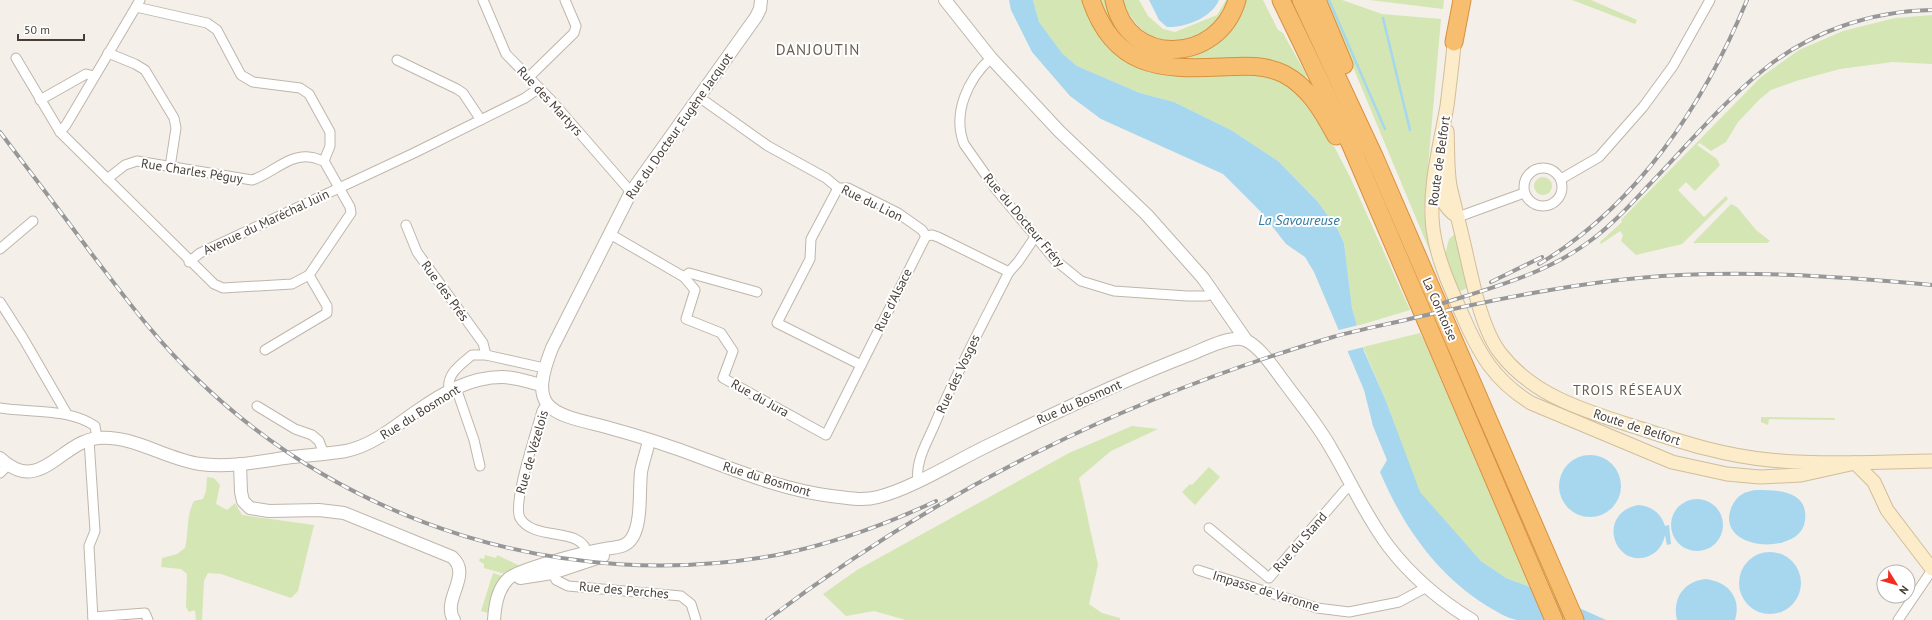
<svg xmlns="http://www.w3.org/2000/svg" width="1932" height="620" font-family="'PT Sans',sans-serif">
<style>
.green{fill:#d4e6b3}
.water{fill:#a7d7ee}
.pier{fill:#f4efe9}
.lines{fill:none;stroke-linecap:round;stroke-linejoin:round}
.stream{stroke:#a7d7ee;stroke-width:2.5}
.minor-casing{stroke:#bfb6ab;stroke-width:11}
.tertiary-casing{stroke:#bfb6ab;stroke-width:14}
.secondary-casing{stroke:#d1be9a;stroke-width:15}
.motorway-casing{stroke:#d7913f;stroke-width:19}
.minor{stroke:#fff;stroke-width:9}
.tertiary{stroke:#fff;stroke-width:12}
.secondary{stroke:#fcecca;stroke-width:13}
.motorway{stroke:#f8be6f;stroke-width:17}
.rail-casing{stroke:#979797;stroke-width:4}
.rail{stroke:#fff;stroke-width:2.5;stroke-dasharray:8;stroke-linecap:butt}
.labels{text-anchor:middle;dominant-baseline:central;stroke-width:4;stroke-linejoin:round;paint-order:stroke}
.street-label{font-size:13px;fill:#473f37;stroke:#fff}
.water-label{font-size:14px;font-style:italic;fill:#307a9f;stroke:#fff}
.neighbourhood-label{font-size:14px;letter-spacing:1px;fill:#695c4f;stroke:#fff}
.quarter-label{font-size:15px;letter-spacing:1px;fill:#695c4f;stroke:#fff}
</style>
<rect width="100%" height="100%" fill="#f4efe9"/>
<!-- green -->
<g class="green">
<path d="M1033 0H1084L1117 51 1259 74 1278 79 1299 94 1324 127 1351 179 1410 310 1357 326 1352 308 1344 243 1338 230 1318 202 1278 161 1231 130 1174 102 1140 93 1077 66 1062 53 1039 22Z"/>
<path d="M1097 0H1109L1118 21C1137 30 1156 38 1174 47 1179 49 1186 54 1191 54 1214 55 1240 20 1244 0H1263L1278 30 1283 33 1307 76 1301 80 1187 63 1138 52 1111 29Z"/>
<path d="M1122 0H1139L1148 16 1163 29 1175 32 1217 15 1226 0H1230C1226 8 1222 21 1216 27 1212 31 1204 34 1199 36 1165 55 1135 32 1122 0Z"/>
<path d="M1325 0H1342L1382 14 1441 19 1424 211 1431 254Z"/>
<path d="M1370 0H1444L1443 9Z"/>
<path d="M1572 0H1591L1637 20 1635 24Z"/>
<path d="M1932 15V64L1893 62 1840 69 1796 81 1771 90 1760 99 1738 122 1726 142 1711 151 1700 143 1697 145 1717 159 1720 165 1695 191 1686 182 1678 190 1704 217 1726 196 1728 199 1682 244 1636 255 1621 241 1623 235 1620 231 1601 244 1600 242 1622 222 1621 220 1761 77 1799 50 1843 31 1895 18Z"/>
<circle cx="1543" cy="186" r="9"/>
<path d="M1731 204 1737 207 1756 230 1770 241 1767 243H1693Z"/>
<path d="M1455 234 1457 235 1470 287 1458 292 1446 260 1445 255 1449 239Z"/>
<path d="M1420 333 1425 343 1530 587 1506 578 1481 561 1419 492 1386 401 1363 347Z"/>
<path d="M1761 417 1835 418V420L1769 419 1768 425 1761 422Z"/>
<path d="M1132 426 1158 429 1111 451 1079 478 1098 565 1089 604 1102 613 1120 618V620H906L874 611 846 616 823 594 857 570 984 500 1069 453Z"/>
<path d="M1209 467 1220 477 1195 505 1182 492 1190 484 1192 485Z"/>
<path d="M207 477 214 478 220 485 216 504 227 510 235 503 242 515 314 525 298 591 291 598 221 574 208 573 204 581 202 620H196L195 610 189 612 186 607 187 574 181 569 161 567 162 558 177 554 185 548C189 531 186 516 194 501L203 499 206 491Z"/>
<path d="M485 555 496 558 497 555 520 566 505 574 484 568V564L479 561 480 558 484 559Z"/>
<path d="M493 573 505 577 491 600 488 613 481 611Z"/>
</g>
<!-- water -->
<g class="water">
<path d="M1009 0H1033L1039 22 1062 53 1077 66 1140 93 1174 102 1231 130 1278 161 1318 202 1338 230 1344 243 1352 308 1364 351 1386 401 1420 492 1481 561 1506 578 1548 594 1606 620C1585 620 1565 620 1545 620 1536 620 1526 620 1517 620 1506 618 1496 611 1487 606 1436 574 1403 526 1380 472L1387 460 1373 426 1364 390 1314 272 1305 257 1286 244 1261 212 1223 174 1101 119 1070 96 1032 52 1011 10Z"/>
<path d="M1149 0H1219C1212 17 1186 28 1167 27L1159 20Z"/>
<circle cx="1590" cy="486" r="31"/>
<path d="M1756 490C1777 490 1809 490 1805 521 1800 557 1712 551 1732 506 1737 495 1746 491 1756 490Z"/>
<circle cx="1697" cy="525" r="26"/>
<path d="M1638 505C1651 506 1661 513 1665 526L1669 525 1671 544 1667 545 1665 535C1663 545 1658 552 1649 556 1615 570 1595 514 1638 505Z"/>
<circle cx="1770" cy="583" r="31"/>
<path d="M1705 579C1727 581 1742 597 1735 620H1677C1672 599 1683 582 1705 579Z"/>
</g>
<!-- pier -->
<path class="pier" d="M1359 325 1364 347 1344 352 1335 331Z"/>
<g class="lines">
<!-- stream -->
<g class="stream">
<path d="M1329 0 1385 129"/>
<path d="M1383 18 1410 130"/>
</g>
<defs>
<g id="minor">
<path d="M483 0 506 54 551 100 631 192"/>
<path d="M108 53 135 64 145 70 174 118 176 128 170 167"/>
<path d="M16 58 60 132 214 284 223 288 292 284 309 275 351 213 350 207 324 161 330 146V132L309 94 300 88 253 82 241 75 217 30 207 23 136 7"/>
<path d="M991 58C968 79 952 113 964 144L995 188 1055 260 1081 281 1114 291 1187 296H1206L1213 294"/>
<path d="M397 60 457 89 463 93 481 120"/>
<path d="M529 77 574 33 576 26 565 0"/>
<path d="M699 97 768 146 826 178 838 188H848L898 213 922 230 926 236"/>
<path d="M40 100 86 74 94 76"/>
<path d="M60 132 66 125 140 0"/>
<circle cx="1543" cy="187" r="19"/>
<path d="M107 179 125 165 137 161 252 180C270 175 289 154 309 157 314 157 319 160 324 161"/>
<path d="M1561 179 1599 157 1643 107 1673 66 1710 0"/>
<path d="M838 188 811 239 810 259 777 323 861 365"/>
<path d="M1458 217 1524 193"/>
<path d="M406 225 417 252 483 343 486 355"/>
<path d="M610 234 684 277 689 273 757 292"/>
<path d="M926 236 932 235 938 237 1009 272"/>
<path d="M0 249 33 221"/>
<path d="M189 262 200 253 414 153 525 98 539 88"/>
<path d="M684 277 695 290 686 319 721 333 733 351 723 378 826 435 926 236"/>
<path d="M0 302 23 338 67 414"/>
<path d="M265 350 327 313V306L309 275"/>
<path d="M456 388 474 440 480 466"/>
<path d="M449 391C446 374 460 365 472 355H486L544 368"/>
<path d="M547 403 542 411C537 430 512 503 520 518 534 542 582 526 587 553"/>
<path d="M257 406 295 429 312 435 319 441 324 454"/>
<path d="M0 408C31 413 68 408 95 426L97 438"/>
<path d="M89 440 95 531 89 546 93 620"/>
<path d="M0 473 8 465"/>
<path d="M918 481C915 462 927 442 934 426 956 373 983 323 1009 272L1018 262 1035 237"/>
<path d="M1209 528 1269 578 1345 490 1352 486"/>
<path d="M551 568 556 580 568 586 681 596 691 604 696 620"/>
<path d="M1198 570 1317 608 1349 612 1399 602 1425 588"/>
<path d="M93 617 145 613 148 620"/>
<path d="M1898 620 1932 570"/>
</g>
<g id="tertiary">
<path d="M761 0 760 9 756 17 631 192 552 348C527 411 551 413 606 427 639 436 671 446 702 458 745 474 786 490 831 496 847 498 863 501 878 497 911 489 954 462 985 447 1052 414 1119 382 1189 355 1202 350 1232 334 1245 340 1260 346 1275 370 1285 383 1301 405 1319 426 1332 450 1351 482 1366 517 1389 547 1413 578 1439 600 1472 620"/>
<path d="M945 0 991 58 1059 131 1147 215 1203 278 1246 340"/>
<path d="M0 458C40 496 60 442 98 438 134 435 165 459 200 464 231 468 262 461 292 457 310 455 328 454 346 451 374 445 395 426 417 411 443 393 470 377 502 377 516 377 528 382 541 385"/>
<path d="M240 464 241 492 243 501 250 508 269 511 319 510 344 513 452 557C473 575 441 600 454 620"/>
<path d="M520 578 552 573 603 556"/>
<path d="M494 620C495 606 497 591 507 580 516 569 588 552 605 549 615 547 626 548 632 538 642 523 639 491 641 472 643 461 647 451 649 440"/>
</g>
<g id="secondary">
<path d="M1455 34C1453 58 1450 82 1447 106 1440 146 1428 188 1433 229 1437 259 1450 287 1462 314 1479 354 1494 380 1531 403L1672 462 1727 474 1760 477 1801 475 1855 463"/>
<path d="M1447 131C1448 149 1447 168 1450 186 1454 204 1459 222 1463 240 1471 273 1480 328 1501 354 1535 398 1592 413 1642 429 1684 443 1726 456 1770 460 1824 465 1878 462 1932 461"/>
<path d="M1440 178C1441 196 1441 206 1458 217"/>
<path d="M1855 463 1874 482 1887 510 1932 569"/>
</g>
<g id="motorway">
<path d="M1091 0C1114 67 1159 70 1221 67 1242 66 1264 64 1284 74 1309 87 1323 112 1336 136"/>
<path d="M1114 0C1127 67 1218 65 1237 0"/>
<path d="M1281 0 1350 143 1554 620"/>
<path d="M1301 0 1374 156 1575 620"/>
<path d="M1317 0 1344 65"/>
<path d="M1454 42 1462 0"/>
</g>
</defs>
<!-- minor casing -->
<use href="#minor" class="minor-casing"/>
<!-- tertiary casing -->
<use href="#tertiary" class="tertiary-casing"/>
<!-- secondary casing -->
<use href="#secondary" class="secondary-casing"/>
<!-- motorway casing -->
<use href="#motorway" class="motorway-casing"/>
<!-- minor -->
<use href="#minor" class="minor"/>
<!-- tertiary -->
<use href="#tertiary" class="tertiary"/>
<!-- secondary -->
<use href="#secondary" class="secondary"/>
<!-- motorway -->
<use href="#motorway" class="motorway"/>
<defs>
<g id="rail">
<path d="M0 132C30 172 61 212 91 253 124 296 156 340 195 377 347 526 568 593 777 555 832 544 885 525 936 501"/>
<path d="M1539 264C1637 206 1704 104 1747 0"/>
<path d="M1491 282 1542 257"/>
<path d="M1434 306C1487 289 1545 275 1590 241 1612 225 1630 205 1649 185 1686 147 1720 105 1762 71 1809 32 1871 11 1932 10"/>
<path d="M767 620C940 489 1125 398 1333 337 1361 329 1390 324 1418 317 1491 300 1564 285 1639 278 1736 269 1835 276 1932 285"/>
</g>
</defs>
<!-- rail casing -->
<use href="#rail" class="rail-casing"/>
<!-- rail -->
<use href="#rail" class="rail"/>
</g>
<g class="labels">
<!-- street labels -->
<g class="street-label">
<text transform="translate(550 101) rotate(47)">Rue des Martyrs</text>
<text transform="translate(679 126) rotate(-55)">Rue du Docteur Eugène Jacquot</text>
<text transform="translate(1439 161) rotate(-82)">Route de Belfort</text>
<text transform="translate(192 171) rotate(9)">Rue Charles Péguy</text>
<text transform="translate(872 203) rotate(26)">Rue du Lion</text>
<text transform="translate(1024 220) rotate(50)">Rue du Docteur Fréry</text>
<text transform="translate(266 222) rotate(-25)">Avenue du Maréchal Juin</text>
<text transform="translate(445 291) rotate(54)">Rue des Prés</text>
<text transform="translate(893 300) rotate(-64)">Rue d'Alsace</text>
<text transform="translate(1440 309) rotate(66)">La Comtoise</text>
<text transform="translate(958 374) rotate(-65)">Rue des Vosges</text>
<text transform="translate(760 398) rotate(29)">Rue du Jura</text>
<text transform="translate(1079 402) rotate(-24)">Rue du Bosmont</text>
<text transform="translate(420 412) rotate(-32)">Rue du Bosmont</text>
<text transform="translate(1637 427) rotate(18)">Route de Belfort</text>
<text transform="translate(532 452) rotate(-74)">Rue de Vézelois</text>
<text transform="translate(767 479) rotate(17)">Rue du Bosmont</text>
<text transform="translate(1300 542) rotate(-49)">Rue du Stand</text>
<text transform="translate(624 590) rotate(5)">Rue des Perches</text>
<text transform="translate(1266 591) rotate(17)">Impasse de Varonne</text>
</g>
<!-- water labels -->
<g class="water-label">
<text x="1299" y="220">La Savoureuse</text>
</g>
<!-- neighbourhood labels -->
<g class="neighbourhood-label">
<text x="1628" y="390">TROIS RÉSEAUX</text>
</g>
<!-- quarter labels -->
<g class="quarter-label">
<text x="818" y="49">DANJOUTIN</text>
</g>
</g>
<!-- north arrow -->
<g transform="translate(1896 584) rotate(127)"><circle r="19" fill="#ffffff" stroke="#b5b2af"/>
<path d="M0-3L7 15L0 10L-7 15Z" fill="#f12e22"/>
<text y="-6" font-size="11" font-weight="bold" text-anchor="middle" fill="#473f37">N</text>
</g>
<!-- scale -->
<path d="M18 34v6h66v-6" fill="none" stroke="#473f37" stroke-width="2"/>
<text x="24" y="34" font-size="12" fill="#473f37" stroke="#ffffff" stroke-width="3" paint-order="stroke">50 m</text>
</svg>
